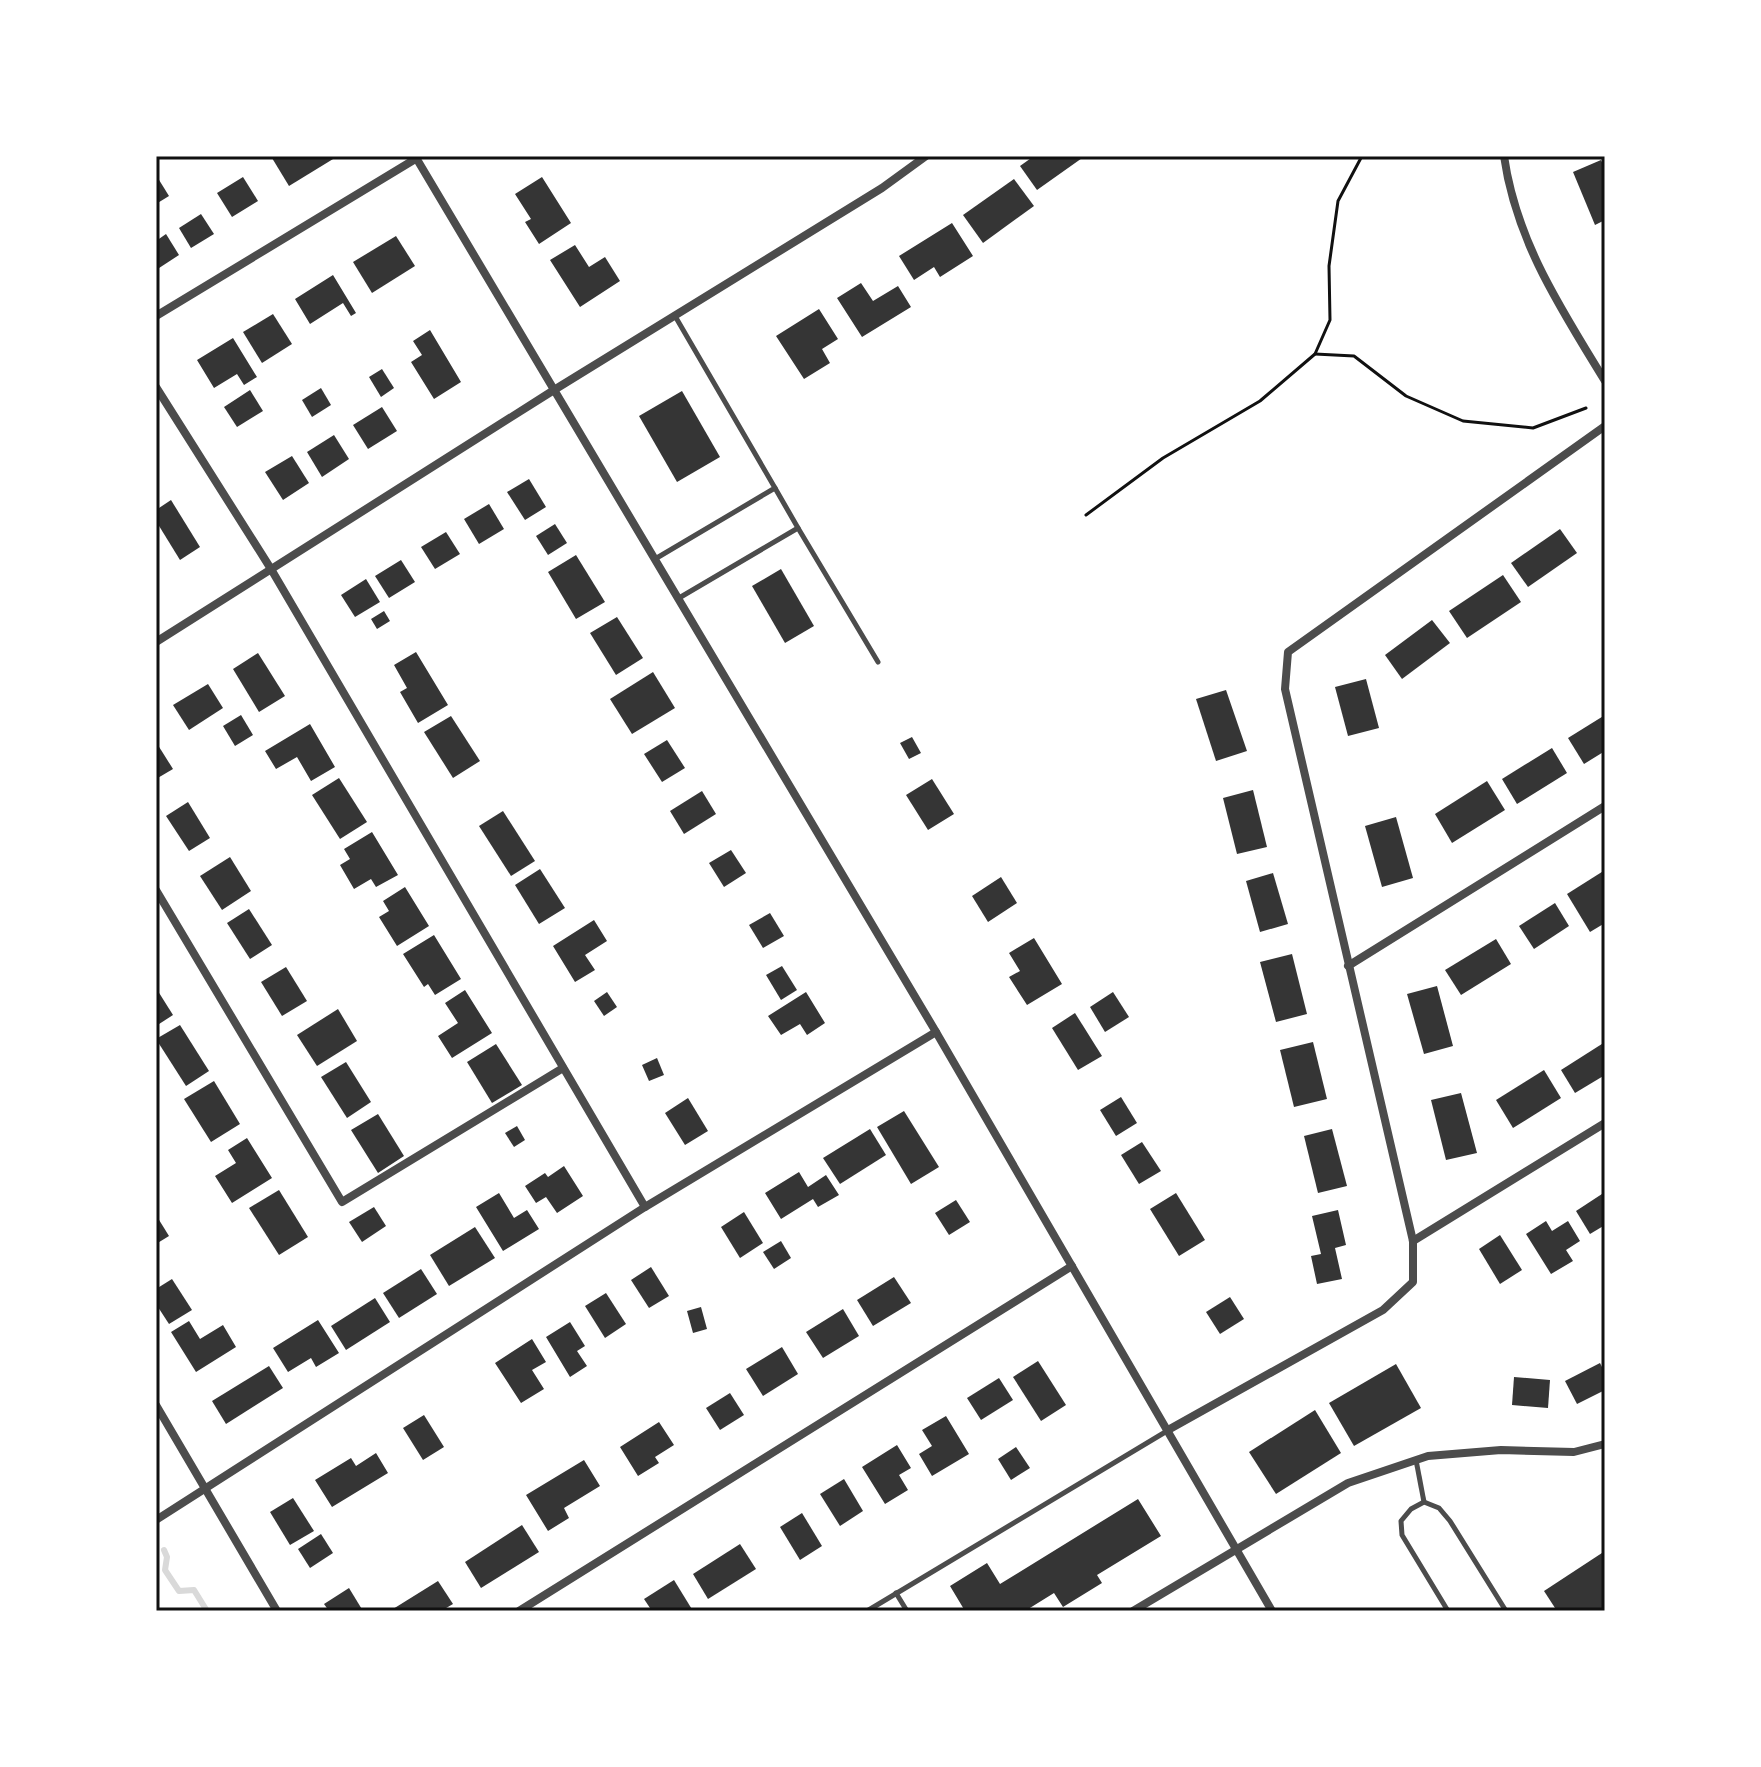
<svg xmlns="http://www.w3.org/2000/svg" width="1761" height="1767" font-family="'Source Sans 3',sans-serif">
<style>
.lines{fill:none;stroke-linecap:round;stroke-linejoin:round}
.stream{stroke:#d9d9d9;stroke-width:6}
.building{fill:#353535}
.path{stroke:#111;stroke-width:3}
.service{stroke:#4c4c4c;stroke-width:5}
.minor{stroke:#4c4c4c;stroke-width:8}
.neatline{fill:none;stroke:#111;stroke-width:3}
</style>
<rect width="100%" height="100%" fill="#fff"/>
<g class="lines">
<!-- stream -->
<path class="stream" d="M164 1550 167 1557 165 1570 179 1591 194 1590 207 1611"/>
</g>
<!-- building -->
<g class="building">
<path d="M276 156H338L289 186 272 158Z"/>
<path d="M1034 156H1085L1037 190 1020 166Z"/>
<path d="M1601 160 1605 169V220L1595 225 1573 172Z"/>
<path d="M156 175 169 196 156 204Z"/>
<path d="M243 177 258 201 232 217 217 193Z"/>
<path d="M542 177 571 223 539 244 525 222 531 219 515 194Z"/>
<path d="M1014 179 1034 206 983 243 963 215Z"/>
<path d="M201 214 214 234 191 248 179 228Z"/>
<path d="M952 223 973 256 940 277 934 267 914 280 899 256Z"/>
<path d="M166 234 179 255 156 270V241Z"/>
<path d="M396 236 415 266 372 293 353 262Z"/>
<path d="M575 245 589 267 605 257 620 281 580 307 550 260Z"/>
<path d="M333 275 356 313 351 316 343 303 310 324 295 299Z"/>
<path d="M861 283 873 301 898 286 911 307 862 337 837 298Z"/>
<path d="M819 309 838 339 822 349 830 363 804 379 776 336Z"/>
<path d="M273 314 292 344 262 363 243 332Z"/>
<path d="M430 330 461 382 434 399 411 362 422 355 413 341Z"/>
<path d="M233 338 257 377 244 385 237 374 214 388 197 360Z"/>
<path d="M382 369 394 388 381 397 369 377Z"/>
<path d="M321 388 331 405 312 417 302 400Z"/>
<path d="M250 390 263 411 237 427 224 407Z"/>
<path d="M682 391 720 457 677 482 639 416Z"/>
<path d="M382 407 397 431 368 449 353 425Z"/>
<path d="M334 435 349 459 322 477 307 452Z"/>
<path d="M292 456 309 483 283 500 265 472Z"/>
<path d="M529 479 546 507 525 520 507 492Z"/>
<path d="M171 500 200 547 180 560 156 521V510Z"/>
<path d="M489 504 504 529 479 544 464 519Z"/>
<path d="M555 524 567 543 548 555 536 536Z"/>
<path d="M1560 529 1577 553 1528 587 1511 563Z"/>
<path d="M446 532 460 554 435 569 421 547Z"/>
<path d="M576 555 605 602 576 619 548 572Z"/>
<path d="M401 560 415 582 389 598 375 576Z"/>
<path d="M781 569 814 626 785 643 752 586Z"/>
<path d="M1503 575 1521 602 1467 638 1449 611Z"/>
<path d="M366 579 380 602 355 617 341 595Z"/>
<path d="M384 611 390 621 377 629 371 619Z"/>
<path d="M617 617 643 658 616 675 590 633Z"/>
<path d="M1432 620 1450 643 1402 679 1385 655Z"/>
<path d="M416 652 448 705 418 723 400 692 407 688 394 665Z"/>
<path d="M258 653 285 696 259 712 233 669Z"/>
<path d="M653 672 675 708 632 734 610 699Z"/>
<path d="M1366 679 1379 728 1348 736 1335 687Z"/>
<path d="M208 684 223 708 189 730 173 705Z"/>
<path d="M1226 690 1247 751 1216 761 1196 699Z"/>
<path d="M241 715 253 735 235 746 223 726Z"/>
<path d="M1605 715V751L1584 764 1568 738Z"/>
<path d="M451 716 480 761 453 778 424 732Z"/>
<path d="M310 724 335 767 311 781 297 757 276 769 265 751Z"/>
<path d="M912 737 921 753 909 759 900 743Z"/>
<path d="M667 740 685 768 662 782 644 754Z"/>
<path d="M156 742 173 769 156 779Z"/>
<path d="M1552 748 1567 773 1517 804 1502 779Z"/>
<path d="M339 778 367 822 340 839 312 795Z"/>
<path d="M932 779 954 814 928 830 906 795Z"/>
<path d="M1487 781 1505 810 1452 843 1435 814Z"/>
<path d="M1253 790 1267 847 1237 854 1223 798Z"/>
<path d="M702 791 716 814 684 834 670 811Z"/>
<path d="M188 802 210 838 189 851 166 816Z"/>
<path d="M503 811 535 861 511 876 479 826Z"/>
<path d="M1396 817 1413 878 1382 887 1365 826Z"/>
<path d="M372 832 398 875 376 887 371 879 354 889 340 865 350 859 344 849Z"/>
<path d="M731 850 746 873 724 887 709 863Z"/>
<path d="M230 857 251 891 222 910 200 876Z"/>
<path d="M540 869 565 908 539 924 515 885Z"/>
<path d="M1605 870V923L1590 932 1567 894Z"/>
<path d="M1273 873 1288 924 1260 932 1246 881Z"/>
<path d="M1001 877 1017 903 988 922 972 896Z"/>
<path d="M405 887 429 926 397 946 379 917 389 911 383 901Z"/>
<path d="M1555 903 1569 926 1534 949 1519 926Z"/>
<path d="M249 909 272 945 250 959 227 923Z"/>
<path d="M770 913 784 936 763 948 749 925Z"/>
<path d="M594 920 607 941 585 955 595 970 575 982 553 946Z"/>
<path d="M434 935 461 979 435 995 428 984 424 987 403 954Z"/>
<path d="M1034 938 1062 984 1027 1005 1009 977 1020 971 1009 953Z"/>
<path d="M1496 939 1511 964 1461 995 1445 970Z"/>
<path d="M1292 954 1307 1014 1276 1022 1260 962Z"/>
<path d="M782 966 797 990 781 1000 766 975Z"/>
<path d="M286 967 307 1001 282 1016 261 982Z"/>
<path d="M1437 986 1453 1046 1424 1054 1407 994Z"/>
<path d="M156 988 173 1015 156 1026Z"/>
<path d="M465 990 492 1033 452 1058 438 1036 458 1023 445 1003Z"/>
<path d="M607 992 617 1007 604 1016 594 1001Z"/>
<path d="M806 992 825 1023 807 1035 800 1024 781 1035 768 1016Z"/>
<path d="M1113 992 1129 1017 1105 1032 1090 1007Z"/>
<path d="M338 1009 357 1041 317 1066 297 1035Z"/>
<path d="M1075 1013 1102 1056 1078 1070 1052 1028Z"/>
<path d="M180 1025 209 1071 186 1086 156 1039Z"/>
<path d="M1313 1042 1327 1099 1294 1107 1280 1050Z"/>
<path d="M1605 1042V1075L1575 1093 1561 1070Z"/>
<path d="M496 1044 522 1085 492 1103 467 1062Z"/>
<path d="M657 1058 664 1075 649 1081 642 1065Z"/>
<path d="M346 1062 371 1102 347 1118 321 1077Z"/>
<path d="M1544 1070 1561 1098 1513 1128 1496 1100Z"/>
<path d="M214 1081 240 1124 211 1142 184 1099Z"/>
<path d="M1461 1093 1477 1153 1446 1160 1431 1100Z"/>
<path d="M1121 1097 1137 1123 1116 1136 1100 1110Z"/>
<path d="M688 1098 708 1131 685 1145 665 1113Z"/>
<path d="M904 1111 939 1167 911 1184 877 1127Z"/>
<path d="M378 1114 404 1156 378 1173 351 1130Z"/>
<path d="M517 1126 525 1140 514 1147 505 1133Z"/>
<path d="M870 1129 886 1155 840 1184 823 1158Z"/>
<path d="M1332 1129 1347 1186 1318 1193 1304 1136Z"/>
<path d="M247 1138 272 1178 232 1203 215 1176 236 1163 228 1150Z"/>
<path d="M1142 1142 1161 1171 1139 1184 1121 1155Z"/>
<path d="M564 1166 583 1196 557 1213 546 1197 536 1203 525 1186 545 1173 548 1177Z"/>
<path d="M799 1172 808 1187 826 1175 839 1195 818 1207 813 1199 781 1219 765 1193Z"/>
<path d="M279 1190 308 1237 279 1255 249 1208Z"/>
<path d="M1605 1192V1225L1590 1234 1576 1211Z"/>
<path d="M499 1193 514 1218 527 1210 539 1229 503 1251 476 1207Z"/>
<path d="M1176 1193 1205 1240 1179 1256 1150 1209Z"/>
<path d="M956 1200 970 1222 949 1235 935 1213Z"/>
<path d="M374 1207 386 1226 362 1242 349 1222Z"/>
<path d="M1338 1210 1346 1245 1335 1248 1342 1279 1317 1284 1311 1256 1321 1254 1312 1216Z"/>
<path d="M744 1212 763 1243 740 1258 721 1227Z"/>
<path d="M156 1215 169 1236 156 1244Z"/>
<path d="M1546 1221 1552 1231 1568 1221 1580 1241 1566 1250 1573 1261 1551 1274 1526 1234Z"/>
<path d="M475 1227 495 1258 449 1286 430 1255Z"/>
<path d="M1500 1235 1522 1270 1500 1284 1479 1249Z"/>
<path d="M781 1241 791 1258 774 1269 763 1252Z"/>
<path d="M651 1267 669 1296 649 1308 631 1280Z"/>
<path d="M421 1269 437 1294 399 1318 383 1293Z"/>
<path d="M894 1277 911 1303 873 1326 857 1300Z"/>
<path d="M172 1279 192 1310 169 1324 156 1304V1289Z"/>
<path d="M606 1293 626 1324 605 1338 585 1306Z"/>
<path d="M1230 1297 1244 1319 1220 1334 1206 1312Z"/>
<path d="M375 1298 390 1322 346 1350 331 1326Z"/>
<path d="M701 1307 707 1329 693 1333 687 1311Z"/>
<path d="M843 1309 859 1336 823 1358 806 1332Z"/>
<path d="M318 1320 339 1353 316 1367 311 1358 288 1372 273 1348Z"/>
<path d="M189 1321 200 1339 223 1325 236 1347 196 1372 171 1332Z"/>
<path d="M570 1322 585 1346 577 1351 587 1366 570 1377 546 1337Z"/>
<path d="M532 1339 546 1362 532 1370 544 1389 521 1403 495 1363Z"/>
<path d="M782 1347 798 1374 763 1396 746 1369Z"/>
<path d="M1038 1361 1066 1405 1041 1421 1013 1377Z"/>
<path d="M1600 1363 1605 1373V1390L1577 1404 1565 1381Z"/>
<path d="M1396 1364 1421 1408 1354 1446 1329 1403Z"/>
<path d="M269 1366 283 1388 226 1424 212 1401Z"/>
<path d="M1514 1377 1550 1380 1548 1408 1512 1405Z"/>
<path d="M999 1378 1013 1400 981 1420 967 1398Z"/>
<path d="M730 1393 744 1415 720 1430 706 1408Z"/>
<path d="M1315 1410 1341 1453 1276 1494 1249 1452Z"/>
<path d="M424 1415 444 1447 423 1460 403 1428Z"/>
<path d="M946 1416 969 1454 932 1476 919 1454 932 1446 922 1430Z"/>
<path d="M659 1422 674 1445 655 1457 659 1463 638 1476 620 1447Z"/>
<path d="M897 1445 911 1468 899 1475 908 1490 885 1504 862 1467Z"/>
<path d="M1016 1447 1030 1468 1011 1480 998 1459Z"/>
<path d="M376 1453 388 1473 332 1507 315 1480 351 1458 356 1466Z"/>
<path d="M584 1460 600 1486 564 1508 569 1518 548 1531 526 1495Z"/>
<path d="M844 1479 863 1511 840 1526 820 1494Z"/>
<path d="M293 1498 314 1531 290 1545 270 1512Z"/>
<path d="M1138 1499 1161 1536 1097 1575 1102 1583 1063 1607 1054 1593 1025 1611H965L950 1586 987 1563 1000 1584Z"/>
<path d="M802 1513 822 1546 800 1560 780 1527Z"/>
<path d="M522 1525 539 1552 481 1588 465 1562Z"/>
<path d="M321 1534 333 1553 310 1568 298 1549Z"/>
<path d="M740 1544 756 1569 708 1599 693 1574Z"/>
<path d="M1605 1551V1611H1557L1544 1591Z"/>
<path d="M674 1580 693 1611H652L644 1599Z"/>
<path d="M438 1581 453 1604 441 1611H395L393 1609Z"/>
<path d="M349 1588 363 1611H329L324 1604Z"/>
</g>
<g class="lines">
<!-- path -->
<g class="path">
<path d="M1315 354 1354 356 1406 396 1463 421 1533 428 1586 408"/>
<path d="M1086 515 1163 458 1260 401 1315 354 1330 320 1329 266 1338 201 1362 156"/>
</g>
<!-- service -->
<g class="service">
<path d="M775 488 798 528"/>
<path d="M655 559 775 488 675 316"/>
<path d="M679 598 798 528 878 662"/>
<path d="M1416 1460 1424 1502"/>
<path d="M896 1593 907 1611"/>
<path d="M867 1611 1167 1431"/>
<path d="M1448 1611 1402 1535 1401 1521 1411 1509 1424 1502 1439 1508 1450 1521 1506 1611"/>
</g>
<!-- minor -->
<g class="minor">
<path d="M415 156 936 1032 1272 1611"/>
<path d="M1504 156C1516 241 1561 309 1605 381"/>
<path d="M156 316 417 158"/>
<path d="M156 387 271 569 645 1207"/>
<path d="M156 642 554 390 882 188 926 156"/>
<path d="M156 890 342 1202 563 1068"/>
<path d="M1348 966 1605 806"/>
<path d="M1413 1241 1605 1123"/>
<path d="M156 1405 277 1611"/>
<path d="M1168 1430 1383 1310 1413 1282V1241L1285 689 1288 652 1605 426"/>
<path d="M156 1520 645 1207 936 1032"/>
<path d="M519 1611 1072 1266"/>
<path d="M1133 1611 1348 1483 1428 1456 1501 1450 1574 1452 1605 1444"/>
</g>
</g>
<!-- border -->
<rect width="1761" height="1767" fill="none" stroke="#ffffff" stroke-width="316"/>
<rect x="158" y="158" width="1445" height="1451" class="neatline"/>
</svg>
